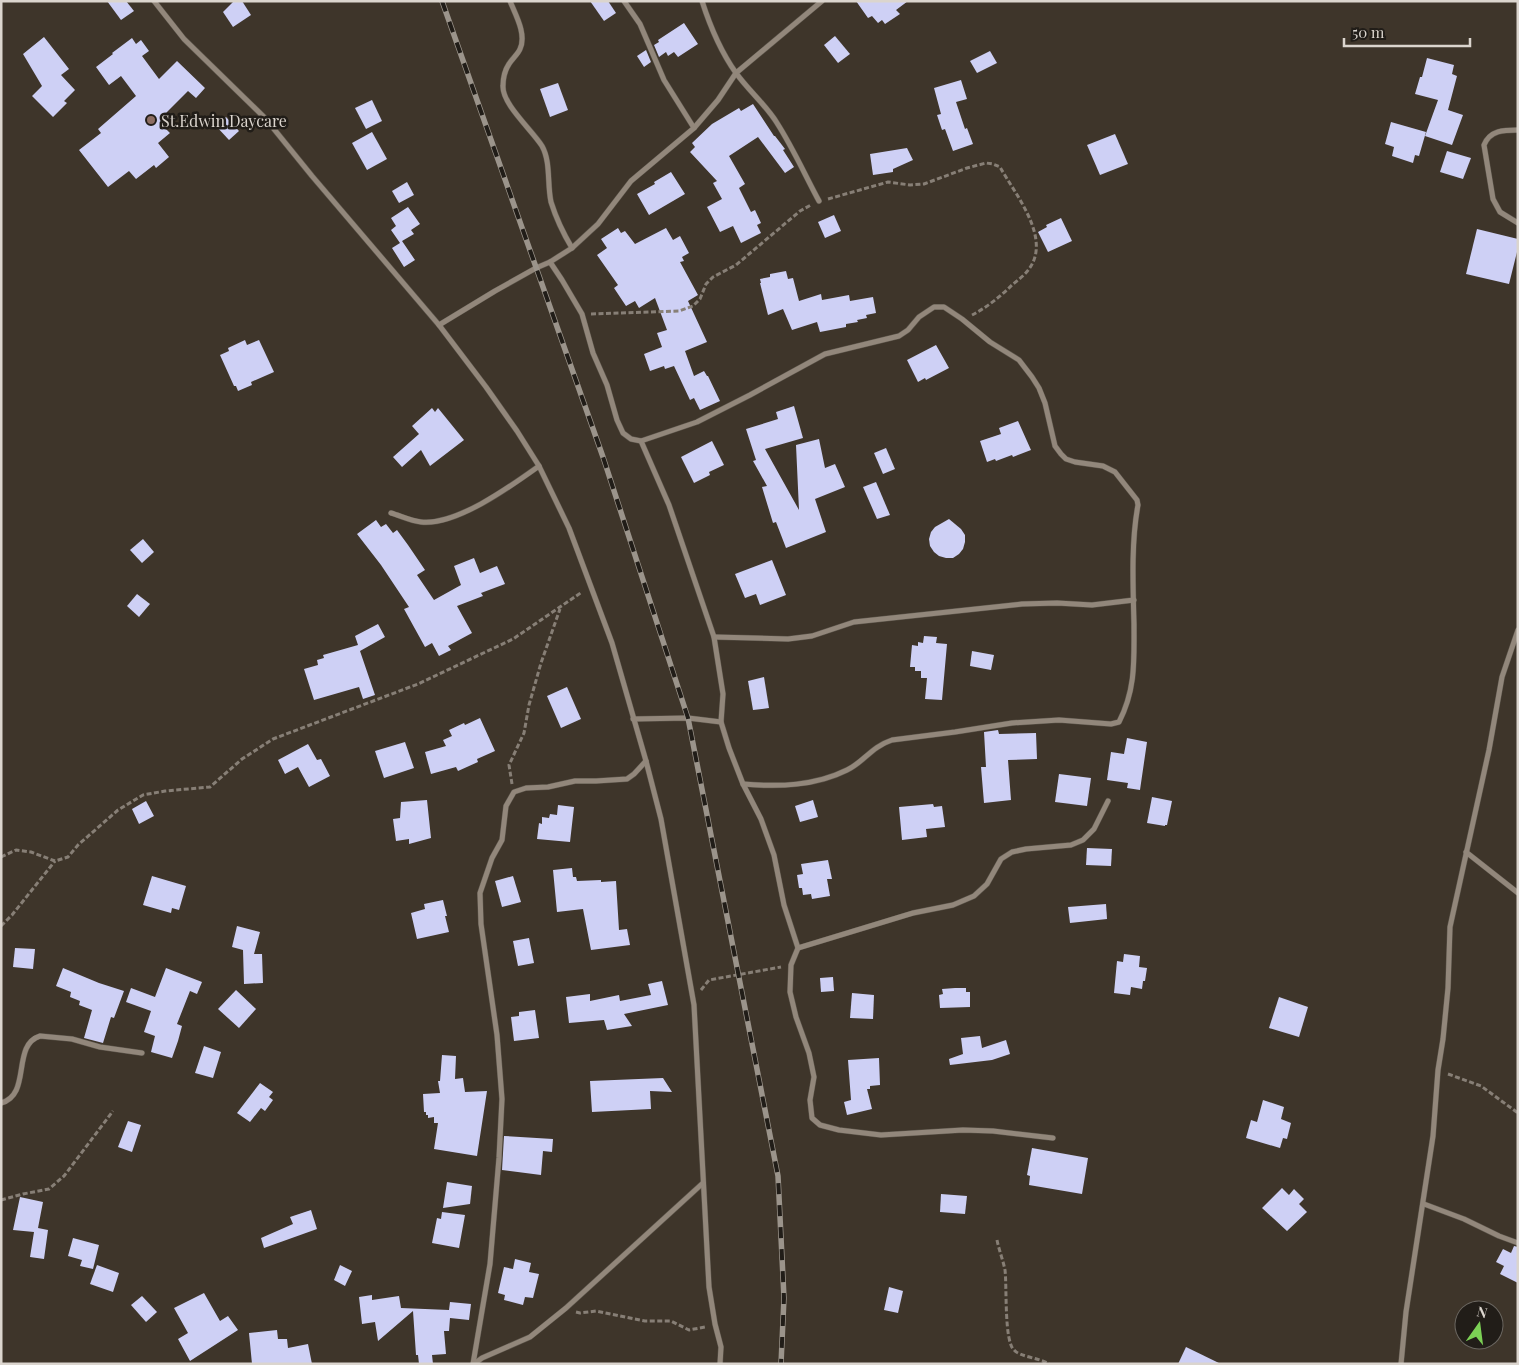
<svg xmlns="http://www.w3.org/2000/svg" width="1519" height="1365" font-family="'Playfair Display',serif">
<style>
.building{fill:#ced0f5}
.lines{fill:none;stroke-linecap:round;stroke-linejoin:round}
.minor-casing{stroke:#5b544a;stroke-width:6}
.path{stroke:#877f76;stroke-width:3;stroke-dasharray:5 2.5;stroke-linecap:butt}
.minor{stroke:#92877b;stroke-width:5}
.rail-casing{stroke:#9b948b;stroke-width:5.5}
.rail{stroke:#211d18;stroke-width:4;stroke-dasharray:11;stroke-linecap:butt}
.education-dot{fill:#8d6e63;stroke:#211d18;stroke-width:2}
.labels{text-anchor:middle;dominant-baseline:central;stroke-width:5;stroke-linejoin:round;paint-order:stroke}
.poi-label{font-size:16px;fill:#dbd5ce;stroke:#211d18;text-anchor:start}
</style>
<rect width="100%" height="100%" fill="#3e352a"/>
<!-- building -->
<g class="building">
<path d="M107 1H126L134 11 121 20Z"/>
<path d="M234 1H242L251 15 233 27 223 12Z"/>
<path d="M590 1H608L616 13 604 21Z"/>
<path d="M856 1H908L896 10 900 14 885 24 882 20 878 23 872 16 868 18Z"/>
<path d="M684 23 698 44 678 57 674 52 668 56 666 52 659 57 654 45 659 42 658 40Z"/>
<path d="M835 36 850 54 838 63 824 45Z"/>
<path d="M44 37 69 69 61 75 75 90 64 101 67 103 53 117 32 96 42 86 23 54Z"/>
<path d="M132 38 136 44 141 40 149 51 142 56 159 79 177 61 205 88 196 98 188 91 162 117 169 125 165 128 170 133 158 143 169 157 156 168 154 165 136 179 129 171 108 187 79 150 101 133 98 129 136 96 121 76 109 85 96 67 113 54 112 53Z"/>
<path d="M646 50 651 62 644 67 637 56Z"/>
<path d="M990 51 997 63 977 73 970 61Z"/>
<path d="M1427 58 1454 65 1452 74 1457 76 1448 110 1463 115 1452 145 1425 136 1438 100 1415 94 1420 77H1422Z"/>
<path d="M961 80 967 99 956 102 965 129 967 128 973 144 953 151 945 129 942 130 937 115 941 114 934 88Z"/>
<path d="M558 83 568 110 550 117 540 89Z"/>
<path d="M372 100 382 121 366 129 355 108Z"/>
<path d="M753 104 774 136H775L785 149 783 150 794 167 785 173 758 137 729 156 745 184 739 188 751 212 755 210 761 223 757 225 761 233 741 243 733 226 720 232 707 207 722 199 713 183 717 181 690 152 695 147 692 143 712 124 739 108 741 111Z"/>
<path d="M226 117 239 131 229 140 216 126Z"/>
<path d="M1391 122 1426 132 1419 156 1415 155 1413 163 1392 156 1394 147 1385 144Z"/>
<path d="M372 132 387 159 367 170 352 143Z"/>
<path d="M1115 134 1128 164 1100 175 1087 145Z"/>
<path d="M907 148 913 160 893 169V172L873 175 870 154Z"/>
<path d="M1447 151 1471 158 1463 179 1440 172Z"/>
<path d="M671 172 685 194 649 215 637 194 655 184 654 182Z"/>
<path d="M407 182 414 195 399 203 392 191Z"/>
<path d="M408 207 420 224 411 230 414 234 402 241 415 260 404 267 392 248 400 243 391 230 396 226 391 218Z"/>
<path d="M834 215 841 231 825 238 818 222Z"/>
<path d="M1061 218 1072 241 1048 252 1038 232 1047 227 1046 225Z"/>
<path d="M618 228 621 233 625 231 635 244 666 228 673 240 680 236 689 253 682 257 684 261 680 262 698 295 688 301 707 342 685 351 694 376 704 371 707 376H708L720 401 700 410 694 398 690 400 674 366 665 369 664 366 650 371 644 354 662 347 657 333 667 330 655 298 639 308 635 301 626 306 614 288 618 285 597 255 607 248 601 239Z"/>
<path d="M1477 229 1518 239V248L1509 284 1466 274Z"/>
<path d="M786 271 788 279 793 278 799 301 821 294 822 300 849 295 850 301 873 297 876 313 866 315 867 318 857 320 858 322 846 324V327L820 332 817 322 792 330 783 309 768 315 760 283H761L760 279 770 277V274Z"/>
<path d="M245 340 247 345 259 340 274 372 251 382 252 385 238 391 236 386H234L220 355 229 351 228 348Z"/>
<path d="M936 345 949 368 926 380 925 378 918 382 907 360Z"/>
<path d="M794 406 803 438 765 449 799 510 796 445 819 439 825 468 835 464 845 487 815 499 826 532 786 548 776 522 773 523 762 487 767 486 753 461 756 460 746 429 778 419 776 412Z"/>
<path d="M432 408 435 412 438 408 464 440 430 466 421 450 402 467 393 457 419 434 412 426Z"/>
<path d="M1018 421 1031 450 1013 457 1012 455 996 461 995 459 987 462 980 441 1001 434 999 428Z"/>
<path d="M712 441 724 465 709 472 710 475 694 483 681 457Z"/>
<path d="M886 448 895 469 883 474 874 453Z"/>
<path d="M876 482 890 515 877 519 863 487Z"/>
<path d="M949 519 961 529 965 535V542L963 549 959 554 953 558H946L939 556 934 552 930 546 929 539 931 532 935 527Z"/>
<path d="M376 520 381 527 386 524 393 533 397 530 408 545 425 570 417 575 434 600 461 585 454 566 474 558 480 573 497 566 505 584 481 593 483 596 457 606 472 633 448 646 451 650 439 656 432 643 425 647 404 609 409 607 381 565 357 534Z"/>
<path d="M143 539 154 552 142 563 130 550Z"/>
<path d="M772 560 786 595 760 605 756 594 745 598 735 574Z"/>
<path d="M137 594 150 604 139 617 127 606Z"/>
<path d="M378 624 385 637 360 651 375 695 363 699 359 687 314 700 304 669 318 665 317 660 324 658 323 655 358 645 355 636Z"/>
<path d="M924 636 937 637 936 643 947 644 942 700 925 699 927 678H921V671H915V667H910L912 645 918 646V642L923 643Z"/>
<path d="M972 651 994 655 991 670 970 666Z"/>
<path d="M764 677 769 708 753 710 748 681Z"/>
<path d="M567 687 581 719 561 728 547 696Z"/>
<path d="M480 718 495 751 477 759 478 762 458 771 456 767 431 774 425 752 446 746 443 740 452 736 449 730 464 723 465 725Z"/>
<path d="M998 730 999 734 1036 733 1037 759 1008 760 1011 800 984 803 981 767H986L984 732Z"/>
<path d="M1127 738 1147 742 1140 790 1127 788 1128 783 1107 780 1111 752 1124 754Z"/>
<path d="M405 742 414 768 384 778 375 751Z"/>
<path d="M308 744 317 760 321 759 330 776 309 787 298 767 285 774 278 760Z"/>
<path d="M1059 774 1091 778 1087 806 1055 802Z"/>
<path d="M1152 797 1172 801 1167 825H1165V826L1147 823Z"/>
<path d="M427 800 431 838 409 844V839L396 841 393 819 400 818 401 802Z"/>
<path d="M813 800 818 817 800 822 795 806Z"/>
<path d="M146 801 154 816 139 824 132 809Z"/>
<path d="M933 804 934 807 942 806 945 827 926 829 927 837 902 840 899 807Z"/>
<path d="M558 805 574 807 570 842 537 839 539 823 542 824V817L549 818 550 814 557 815Z"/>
<path d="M1087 848 1112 849 1111 866 1086 865Z"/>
<path d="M828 860 832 879H827L830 896 812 899 811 894 803 895 802 888H799L797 875 803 874 801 864Z"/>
<path d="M572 868 573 877H576L577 881 601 880V882L616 881 619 930 627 929 630 945 591 950 583 909 557 912 553 870Z"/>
<path d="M152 876 186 886 179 910 172 908 171 913 143 905Z"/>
<path d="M513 876 521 902 502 907 495 881Z"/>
<path d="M443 900 447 916H445L449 932 417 939 411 913 425 909 424 904Z"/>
<path d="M1106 904 1107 919 1070 923 1068 907Z"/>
<path d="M237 926 260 932 254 954H262L263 983 244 984 243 950 232 947Z"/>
<path d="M529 938 534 963 518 966 513 941Z"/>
<path d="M15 948 35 949 33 969 13 967Z"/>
<path d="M1124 954 1140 956 1139 967 1147 968 1145 981H1143L1142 989 1131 987 1130 995 1114 993 1117 961 1123 962Z"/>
<path d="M63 968 99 983 124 991 114 1018 111 1017 103 1043 84 1038 92 1010 79 1005 80 1001 70 997 71 992 56 986Z"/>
<path d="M166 968 202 982 197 994 190 991 177 1024 182 1026 178 1041 172 1058 151 1052 155 1036 144 1032 151 1011 126 1002 131 988 155 997Z"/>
<path d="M833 977 834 991 821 992 820 978Z"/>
<path d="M662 981 668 1005 624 1014 632 1026 607 1030 604 1020 569 1023 566 997 590 994V1001L619 995 620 1001 651 995 648 984Z"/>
<path d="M955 988H966V992H970V1007L940 1008 939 995 943 994 942 989Z"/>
<path d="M236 990 256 1009 239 1028 218 1009Z"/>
<path d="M852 993 874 995 873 1019 850 1018Z"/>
<path d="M1279 997 1308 1007 1299 1037 1269 1028Z"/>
<path d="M535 1010 539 1038 514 1041 511 1017 519 1016V1012Z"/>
<path d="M980 1036 982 1048 1006 1040 1010 1054 992 1060 950 1065 949 1059 963 1054 961 1038Z"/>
<path d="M204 1046 221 1052 213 1078 195 1073Z"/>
<path d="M442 1055 456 1056 455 1079 463 1078 465 1092 487 1091 477 1156 434 1149 438 1123H434V1117L428 1118V1115H426V1112H424L423 1094 440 1093 438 1081H440Z"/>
<path d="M879 1058 880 1085 870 1086V1089H867L872 1109 847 1115 844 1102 851 1100 848 1060Z"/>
<path d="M663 1078 672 1092 650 1091 651 1109 592 1112 590 1081Z"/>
<path d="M260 1083 273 1092 269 1097 273 1100 265 1111 261 1108 250 1122 237 1113Z"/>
<path d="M1263 1100 1284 1107 1281 1119 1291 1123 1287 1139 1283 1138 1280 1148 1246 1138 1251 1120 1257 1122Z"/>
<path d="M128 1121 141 1125 132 1152 118 1147Z"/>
<path d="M504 1136 553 1139 552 1152 543 1151 541 1175 502 1170Z"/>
<path d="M1032 1148 1088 1158 1082 1194 1029 1185 1030 1176 1027 1175Z"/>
<path d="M447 1182 472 1186 470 1204 443 1208Z"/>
<path d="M1282 1188 1289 1195 1294 1189 1304 1199 1299 1204 1307 1212 1287 1231 1262 1208Z"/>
<path d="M941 1194 967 1196 965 1214 940 1212Z"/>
<path d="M20 1197 43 1202 38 1228 48 1230 44 1259 30 1257 34 1232 13 1230Z"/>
<path d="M311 1210 317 1229 264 1248 261 1238 293 1224 290 1217Z"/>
<path d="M442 1212 465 1215 459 1248 432 1243 437 1218 441 1219Z"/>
<path d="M73 1238 99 1245 93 1269 80 1266 82 1260 68 1256Z"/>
<path d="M1514 1246 1518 1247V1283L1500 1274 1504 1266 1496 1262 1503 1249 1511 1253Z"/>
<path d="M515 1259 531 1263 529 1272 539 1274 533 1298 525 1297 523 1305 504 1300 505 1295 498 1293 504 1267 513 1269Z"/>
<path d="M97 1265 119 1273 113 1292 90 1284Z"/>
<path d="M340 1265 352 1271 345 1286 334 1280Z"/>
<path d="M889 1287 903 1291 898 1313 884 1310Z"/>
<path d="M204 1293 220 1321 228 1316 238 1330 190 1361 178 1339 188 1333 174 1308Z"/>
<path d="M372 1295V1300L399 1296 401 1308 449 1310 450 1302 471 1304 469 1320 450 1318 449 1331H444L446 1354 432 1355 433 1364H419L418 1355H416L413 1311 378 1341 375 1322 362 1324 359 1297Z"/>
<path d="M142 1296 157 1312 146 1322 131 1305Z"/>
<path d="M277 1330 278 1339H287L288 1348 308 1344 312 1364H252L249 1333Z"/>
<path d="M1186 1347 1221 1364H1178Z"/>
</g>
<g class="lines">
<defs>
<g id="minor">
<path d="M154 1 184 39 265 118 312 176 439 325 486 387 517 431 539 466 569 528 612 643 646 761 661 819 694 1005 709 1287 715 1324 721 1347 720 1364"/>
<path d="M510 1C515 14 527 34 520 49 518 54 512 59 509 64 505 70 503 79 503 86 502 104 532 130 542 146 551 162 547 184 551 202 556 218 563 233 572 248"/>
<path d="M624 1 640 24 664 80 694 128"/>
<path d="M702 1C710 26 721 52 736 73 749 91 766 105 777 123 793 148 805 175 819 201"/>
<path d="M1518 130C1504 130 1490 130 1484 145L1493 199 1500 212 1518 223"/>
<path d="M550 262 562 280 582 314 593 353 607 385 617 420 623 433 631 439 641 441 697 422 750 395 825 354 899 336 908 330 919 317 934 307H944L962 319 990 342 1019 360 1032 377 1039 388 1045 403 1055 446 1061 454 1066 459 1075 462 1103 466 1115 472 1137 500 1138 505C1131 542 1133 587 1134 624 1134 660 1136 689 1119 722L1111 724 1059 720 1012 723 955 732 892 740C871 747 864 762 847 770 815 786 779 787 743 784"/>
<path d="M439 325 495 291 536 268 550 262 572 248 598 224 631 181 694 128 718 100 736 73 822 1"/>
<path d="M641 441 669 505 714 637 723 694 721 722 729 748 743 784 761 819 774 855 784 905 798 948 791 965 790 992 796 1017 809 1053 814 1077 810 1100 812 1118 820 1125 839 1130 881 1135 963 1130 993 1131 1053 1138"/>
<path d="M391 513C401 516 411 521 421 522 456 526 511 486 539 466"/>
<path d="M714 637 788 639 812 636 854 622 1022 604 1057 603 1092 605 1134 600"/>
<path d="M633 719 688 718 721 722"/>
<path d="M1466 852 1518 893"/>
<path d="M798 948 913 913 953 905 974 896 987 884 1001 859 1012 852 1026 849 1071 845 1083 840 1094 829 1108 801"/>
<path d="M1 1103C32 1095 11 1045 40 1036L72 1039 100 1047 142 1053"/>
<path d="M1424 1204 1464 1219 1499 1236 1518 1243"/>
<path d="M473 1364 490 1264 499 1158 502 1099 497 1035 481 924 480 893 492 858 502 840 506 806 514 792 526 788 548 787 575 781H596L627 779 634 774 646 761"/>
<path d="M474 1364 482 1358 530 1337 566 1308 703 1183"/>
<path d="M1401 1364 1406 1312 1433 1136 1438 1070 1443 1039 1448 988 1450 927 1489 750 1502 677 1518 630"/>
</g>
</defs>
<!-- minor casing -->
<use href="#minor" class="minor-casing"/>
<!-- path -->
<g class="path">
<path d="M828 199 888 182 910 185 924 184 967 168 986 163 993 164 1000 167C1015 194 1052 238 1029 269 1025 275 1018 280 1012 285 1001 296 986 308 972 315"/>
<path d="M591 314 679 311 693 306 700 299 706 284 713 277 736 265 800 211 811 205"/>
<path d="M512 784 509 765 524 733 529 705 541 663 560 609"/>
<path d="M1 857 16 850 31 852 55 861 68 857 78 845 118 810 143 795 165 791 210 787 242 759 273 739 418 684 513 639 582 592"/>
<path d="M1 926 12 915 55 861"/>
<path d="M701 990 709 980 781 967"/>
<path d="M1448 1074 1481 1086 1518 1113"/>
<path d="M1 1200 23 1194 49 1189 64 1176 113 1111"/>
<path d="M997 1240C999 1250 1003 1260 1005 1270 1007 1287 1004 1341 1014 1350 1020 1357 1040 1358 1049 1364"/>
<path d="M576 1312 580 1313 596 1311 645 1321H671L689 1330 705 1327"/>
</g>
<!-- minor -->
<use href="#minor" class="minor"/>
<defs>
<path id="rail" d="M442 1 603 457 688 718 778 1176 784 1298 781 1364"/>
</defs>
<!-- rail casing -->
<use href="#rail" class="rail-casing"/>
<!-- rail -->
<use href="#rail" class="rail"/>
</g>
<!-- markers -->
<circle class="education-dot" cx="151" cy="120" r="5"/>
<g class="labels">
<!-- poi labels -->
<g class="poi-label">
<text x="161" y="120">St.Edwin Daycare</text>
</g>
</g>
<!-- border -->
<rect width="1519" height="1365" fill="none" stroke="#dbd5ce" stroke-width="5"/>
<!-- north arrow -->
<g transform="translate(1479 1325) rotate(14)"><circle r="24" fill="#211d18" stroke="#6b6761"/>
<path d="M0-4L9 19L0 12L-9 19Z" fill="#7cd155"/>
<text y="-8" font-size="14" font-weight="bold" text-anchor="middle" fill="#dbd5ce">N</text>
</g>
<!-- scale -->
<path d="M1344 38v8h126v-8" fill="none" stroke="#dbd5ce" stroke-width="2.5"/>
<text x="1352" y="38" font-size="15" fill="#dbd5ce" stroke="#211d18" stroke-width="4" paint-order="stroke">50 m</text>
</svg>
